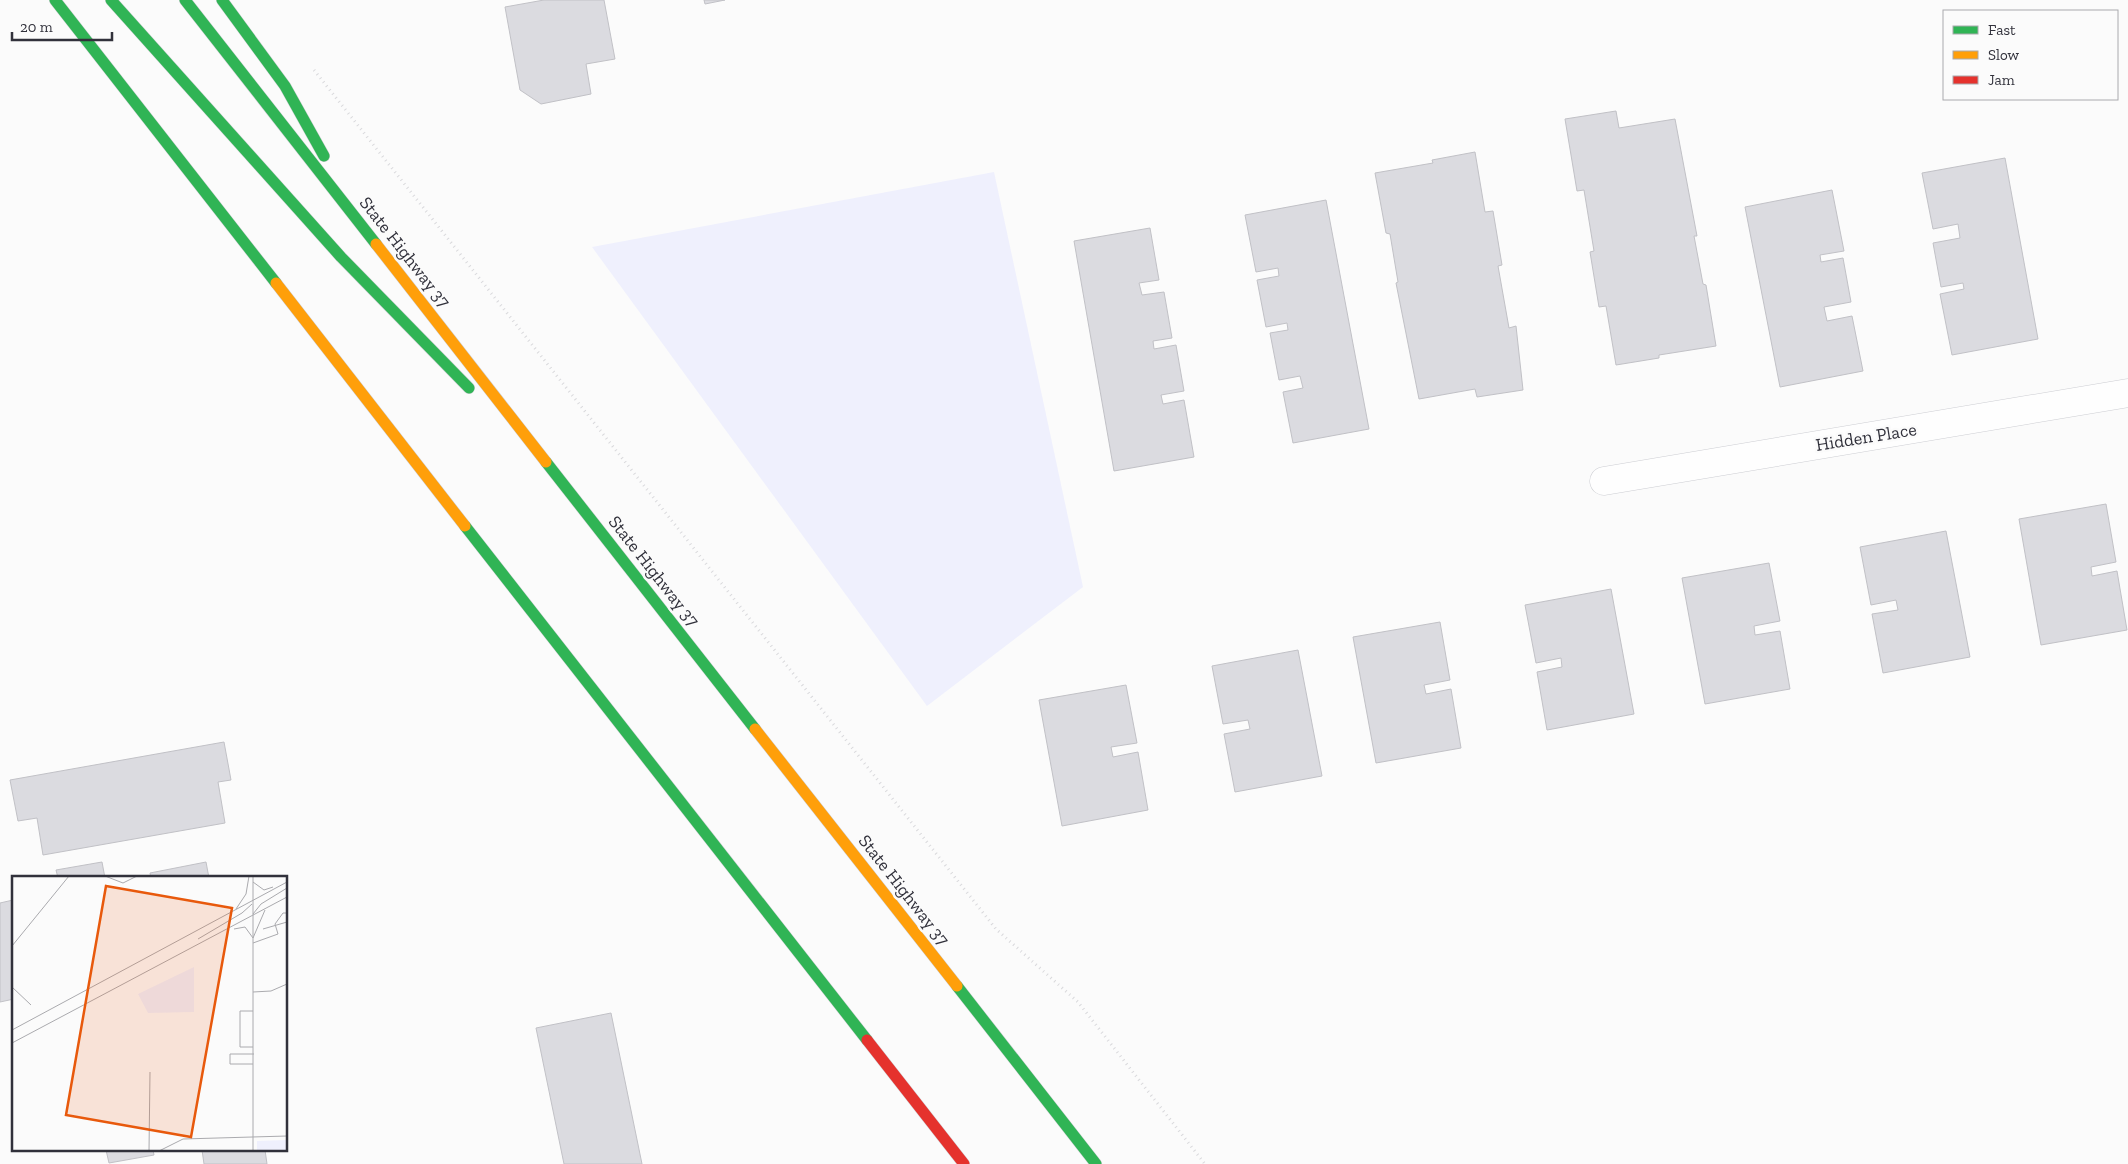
<svg xmlns="http://www.w3.org/2000/svg" width="2128" height="1164" font-family="'Zilla Slab',serif">
<style>
.green{fill:#eff0fd}
.building{fill:#dbdbe0;stroke:#c1c1c6}
.lines{fill:none;stroke-linecap:round;stroke-linejoin:round}
.street-casing{stroke:#cdced3;stroke-width:29}
.fast-casing{stroke:#cdced3;stroke-width:12}
.slow-casing{stroke:#cdced3;stroke-width:12}
.jam-casing{stroke:#cdced3;stroke-width:12}
.path{stroke:#d9d9dc;stroke-width:3;stroke-dasharray:1 4;stroke-linecap:butt}
.street{stroke:#fefefe;stroke-width:28}
.fast{stroke:#30b455;stroke-width:11}
.slow{stroke:#ff9f0a;stroke-width:11}
.jam{stroke:#e5322d;stroke-width:11}
.labels{text-anchor:middle;dominant-baseline:central;stroke-width:5;stroke-linejoin:round;paint-order:stroke}
.street-label{font-size:18px;fill:#31313b;stroke:#fbfbfb}
.inset-road{fill:none;stroke:#aaaaae;stroke-width:1}
.view{fill:#e8590c;fill-opacity:0.15;stroke:#e8590c;stroke-width:2.5}
.inset-edge{fill:none;stroke:#31313b;stroke-width:2.5}
</style>
<rect width="100%" height="100%" fill="#fbfbfb"/>
<!-- green -->
<path class="green" d="M994 172 1083 587 927 706 592 247Z"/>
<!-- building -->
<g class="building">
<path d="M544 0H604L615 59 586 64 591 94 541 104 520 90 505 7Z"/>
<path d="M704 0H725L705 4Z"/>
<path d="M1616 111 1619 128 1675 119 1697 236H1694L1703 284 1706 285 1716 346 1659 355V358L1616 365 1606 306 1599 307 1590 252 1594 251 1584 190 1577 191 1565 119Z"/>
<path d="M1475 152 1485 212 1493 211 1502 265 1498 266 1509 328 1516 326 1523 390 1477 397 1475 389 1419 399 1396 283 1398 282 1390 234 1386 233 1375 173 1433 163 1432 160Z"/>
<path d="M2005 158 2038 339 1952 355 1940 294 1964 289 1963 283 1941 287 1933 243 1960 238 1958 224 1933 229 1922 173Z"/>
<path d="M1832 190 1844 251 1820 255 1821 262 1843 258 1851 302 1824 307 1827 321 1852 316 1863 371 1780 387 1745 207Z"/>
<path d="M1326 200 1369 429 1293 443 1283 392 1303 388 1300 376 1279 380 1270 333 1288 330 1287 323 1266 327 1257 280 1279 276 1278 268 1256 272 1245 215Z"/>
<path d="M1150 228 1159 280 1139 283 1142 295 1164 292 1172 338 1153 341 1154 349 1176 345 1184 391 1161 395 1163 404 1184 400 1194 457 1114 471 1074 241Z"/>
<path d="M2106 504 2116 562 2091 567 2092 576 2117 571 2127 630 2041 645 2019 519Z"/>
<path d="M1946 531 1970 657 1883 673 1872 614 1898 610 1896 600 1871 605 1860 547Z"/>
<path d="M1769 563 1780 621 1754 626 1755 635 1780 631 1790 689 1705 704 1682 578Z"/>
<path d="M1611 589 1634 714 1547 730 1537 672 1562 667 1561 658 1536 663 1525 605Z"/>
<path d="M1440 622 1450 680 1424 685 1426 694 1451 689 1461 748 1376 763 1353 637Z"/>
<path d="M1298 650 1322 776 1235 792 1224 734 1250 729 1248 720 1223 724 1212 666Z"/>
<path d="M1126 685 1137 743 1111 747 1113 757 1138 752 1148 810 1062 826 1039 700Z"/>
<path d="M224 742 231 780 218 782 225 823 43 855 37 818 18 821 10 780Z"/>
<path d="M102 862 105 878H58L56 870Z"/>
<path d="M206 862 209 878H151L150 873Z"/>
<path d="M13 900 14 999 0 1002V903Z"/>
<path d="M611 1013 642 1164H564L536 1028Z"/>
<path d="M106 1150H153L154 1155 109 1163Z"/>
<path d="M202 1150H265L267 1164H204Z"/>
</g>
<g class="lines">
<defs>
<path id="street" d="M1604 481 2128 393"/>
<g id="fast">
<path d="M55 0 276 283"/>
<path d="M111 0 341 257 469 388"/>
<path d="M185 0 376 244"/>
<path d="M222 0 285 86 324 156"/>
<path d="M546 462 755 729"/>
<path d="M465 526 867 1040"/>
<path d="M957 986 1096 1164"/>
</g>
<g id="slow">
<path d="M376 244 546 462"/>
<path d="M276 283 465 526"/>
<path d="M755 729 957 986"/>
</g>
<path id="jam" d="M867 1040 964 1164"/>
</defs>
<!-- street casing -->
<use href="#street" class="street-casing"/>
<!-- fast casing -->
<use href="#fast" class="fast-casing"/>
<!-- slow casing -->
<use href="#slow" class="slow-casing"/>
<!-- jam casing -->
<use href="#jam" class="jam-casing"/>
<!-- path -->
<path class="path" d="M314 70 996 929 1078 1002 1205 1164"/>
<!-- street -->
<use href="#street" class="street"/>
<!-- fast -->
<use href="#fast" class="fast"/>
<!-- slow -->
<use href="#slow" class="slow"/>
<!-- jam -->
<use href="#jam" class="jam"/>
</g>
<g class="labels">
<!-- street labels -->
<g class="street-label">
<text transform="translate(405 252) rotate(52)">State Highway 37</text>
<text transform="translate(1866 437) rotate(-9)">Hidden Place</text>
<text transform="translate(654 571) rotate(52)">State Highway 37</text>
<text transform="translate(904 890) rotate(52)">State Highway 37</text>
</g>
</g>
<!-- overview -->
<g transform="translate(12 876)">
<rect width="275" height="275" fill="#fbfbfb"/>
<path d="M182 91V136L136 137 126 118ZM275 264V275H245V265Z" fill="#eff0fd"/>
<path class="inset-road" d="M93 0 111 7 125 0M241 0V275M241 6 252 14 261 11M224 33 234 18 237 0M241 38 249 28 275 12M222 53 233 51 241 62 253 34M251 53 275 46M186 63 230 37 240 28M241 67 266 58 263 48 271 37H275M0 70 57 0M0 111 19 129M241 116 259 115 275 108M241 135H228V171H241M0 154 275 6M0 167 275 21M241 188H218V178H242M137 275 138 196M147 275 171 263 275 260"/>
<path class="view" d="M94 10 220 32 179 261 54 239Z"/>
<rect width="275" height="275" class="inset-edge"/>
</g>
<!-- legend -->
<rect x="1943" y="10" width="175" height="90" fill="#fbfbfb" stroke="#aaaaae"/>
<rect x="1953" y="26" width="25" height="8" fill="#30b455" stroke="#aaaaae"/>
<text x="1988" y="35" font-size="15" fill="#31313b">Fast</text>
<rect x="1953" y="51" width="25" height="8" fill="#ff9f0a" stroke="#aaaaae"/>
<text x="1988" y="60" font-size="15" fill="#31313b">Slow</text>
<rect x="1953" y="76" width="25" height="8" fill="#e5322d" stroke="#aaaaae"/>
<text x="1988" y="85" font-size="15" fill="#31313b">Jam</text>
<!-- scale -->
<path d="M12 32v8h100v-8" fill="none" stroke="#31313b" stroke-width="2.5"/>
<text x="20" y="32" font-size="15" fill="#31313b" stroke="#fbfbfb" stroke-width="4" paint-order="stroke">20 m</text>
</svg>
